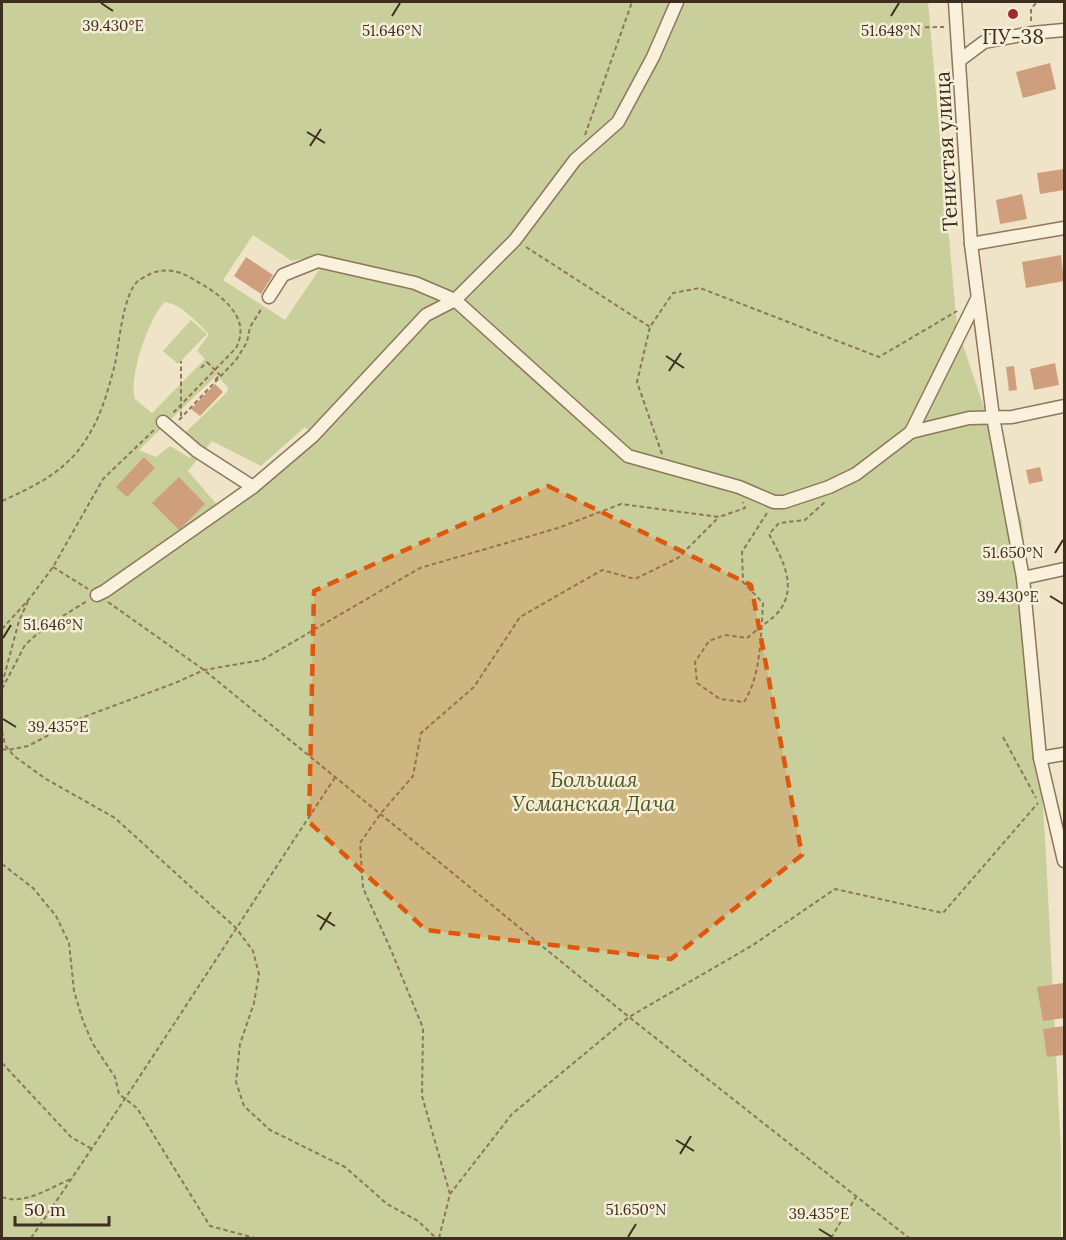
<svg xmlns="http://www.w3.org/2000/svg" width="1066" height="1240" font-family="Lora,serif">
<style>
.green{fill:#c9cf9b;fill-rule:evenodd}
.building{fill:#cf9f7d}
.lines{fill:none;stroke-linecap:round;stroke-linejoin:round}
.minor-casing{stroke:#8d765c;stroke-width:15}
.path{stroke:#8d765c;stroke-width:2;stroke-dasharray:4.5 3;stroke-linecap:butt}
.minor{stroke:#faf1dc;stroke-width:12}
.path-bridge{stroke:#8d765c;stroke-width:2;stroke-dasharray:4.5 3;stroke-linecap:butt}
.marked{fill:#df570d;fill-opacity:0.2;stroke:#df570d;stroke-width:4.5;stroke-dasharray:12 8;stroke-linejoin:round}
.ticks{fill:none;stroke:#3d2e20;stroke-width:2}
.poi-dot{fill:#9e2a2b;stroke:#f7eed8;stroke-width:2}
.labels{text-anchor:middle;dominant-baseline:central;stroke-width:5;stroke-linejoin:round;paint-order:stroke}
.poi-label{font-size:21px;fill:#3d2e20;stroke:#f7eed8}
.street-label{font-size:21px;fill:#3d2e20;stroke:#f7eed8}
.park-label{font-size:21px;font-style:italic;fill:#4d5a26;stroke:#f7eed8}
.ticks-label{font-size:15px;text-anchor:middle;fill:#3d2e20;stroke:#f7eed8;stroke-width:5;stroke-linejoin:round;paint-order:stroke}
</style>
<rect width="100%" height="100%" fill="#f0e4c8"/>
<!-- green -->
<g class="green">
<path d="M2 2H928L957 327 1022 521 1045 836 1061 1152V1238H2ZM253 235 292 261 320 255 327 258 285 320 223 280ZM165 302C183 305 196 322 209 334L197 351 205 359 152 413 135 399C128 378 149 317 165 302ZM217 375 228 388 227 392 186 432 199 444 190 458 170 446 156 457 139 450ZM305 427 316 439 258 491 225 514 188 471 212 441 261 466Z"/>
<path d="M191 320 207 334 178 364 163 351Z"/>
</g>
<!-- building -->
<g class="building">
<path d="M1050 63 1056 89 1023 98 1016 72Z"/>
<path d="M1064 169V190L1040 194 1037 173Z"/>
<path d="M1022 194 1027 219 1000 224 996 200Z"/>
<path d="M1061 255 1064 281 1026 288 1022 262Z"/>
<path d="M246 257 273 275 261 294 234 276Z"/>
<path d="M1055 363 1059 385 1034 390 1030 369Z"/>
<path d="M1014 366 1017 390 1009 391 1006 367Z"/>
<path d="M215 384 223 392 200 416 191 409Z"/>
<path d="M144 457 155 468 127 497 116 487Z"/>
<path d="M1040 467 1043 481 1029 484 1026 470Z"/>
<path d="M179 477 205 504 179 530 152 503Z"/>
<path d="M1063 983 1064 1018 1043 1021 1037 987Z"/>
<path d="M1064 1026V1055L1047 1057 1043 1029Z"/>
</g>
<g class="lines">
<defs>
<g id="minor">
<path d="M955 2 971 244 993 417 1023 578 1040 758 1064 861"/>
<path d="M960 60 984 42 1032 33 1064 30"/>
<path d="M971 244 1064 228"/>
<path d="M269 297 283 275 318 261 415 283 455 300 628 456 739 487 774 502H784L829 487 856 474 911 432"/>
<path d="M977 299 911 432 969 418 1012 417 1064 406"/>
<path d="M163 422 197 451 253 487 313 436 426 315 455 300 515 240 575 160 618 122 653 57 677 2"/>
<path d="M1023 578 1064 569"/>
<path d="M97 595 105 591 253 487"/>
<path d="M1040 758 1064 754"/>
</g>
</defs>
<!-- minor casing -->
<use href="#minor" class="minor-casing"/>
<!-- path -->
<g class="path">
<path d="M1031 21V9L1037 2"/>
<path d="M880 28 944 27"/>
<path d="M585 135 632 2"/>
<path d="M526 247 650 327"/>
<path d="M201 368 207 362"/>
<path d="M215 380 220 375"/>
<path d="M181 416V361"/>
<path d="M179 420 236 360 247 342 250 327 262 308"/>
<path d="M662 454 637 382 650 327 673 293 700 288 879 357 957 311"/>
<path d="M2 501C35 486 65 472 85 441 101 417 108 391 115 364 119 344 123 294 138 281 141 279 146 276 150 274 165 267 180 271 193 279 218 293 253 316 236 348L172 414"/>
<path d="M767 513 742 552 743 582 763 603C761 634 761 676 744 702L720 699 697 683 695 662 709 641 725 635 747 638C757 629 772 620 780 610 798 585 781 557 769 534L779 523 805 520 825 502"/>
<path d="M53 567 88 589"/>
<path d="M108 602 204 670 629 1017 909 1238"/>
<path d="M2 629 30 598 53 567 103 479 154 430"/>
<path d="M2 684 19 621 28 601"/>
<path d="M2 689 25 645 45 627 87 601"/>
<path d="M2 731 5 745 14 756 46 779 115 818 236 928 253 951 259 974 254 1003 240 1044 236 1082 244 1106 270 1130 345 1167 387 1204 418 1221 436 1238"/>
<path d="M1003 737 1036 798"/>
<path d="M2 749 8 750 28 746 81 718 175 683 204 670 262 660 420 568 558 528 621 504 719 517 745 508 743 502"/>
<path d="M2 864 33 888 56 916 69 943 74 991 83 1021 93 1044 115 1077 119 1094 137 1108 210 1226 255 1238"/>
<path d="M2 1063 71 1137 92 1149"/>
<path d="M450 1194 422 1096 423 1028 391 950 363 888 360 843 381 813 413 776 421 733 474 687 520 617 602 570 635 579 678 558 719 517"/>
<path d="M2 1197C24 1206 51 1187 73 1178"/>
<path d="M31 1238C136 1086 234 930 336 776"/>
<path d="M439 1238 450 1194 512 1114 629 1017 753 945 835 889 943 913 1038 803"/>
<path d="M831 1238 856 1197"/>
</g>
<!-- minor -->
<use href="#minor" class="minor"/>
<!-- path-bridge -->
<path class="path-bridge" d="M207 362 220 375"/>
</g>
<!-- marked area -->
<path class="marked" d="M548 486 751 585 802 855 671 959 426 930 309 822 314 591Z"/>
<!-- ticks -->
<path class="ticks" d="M101 3 113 11M392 16 400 3M891 16 899 3M307 132 325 143M310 146 321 129M666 356 684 368M669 371 681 353M1055 553 1063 540M1050 596 1063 604M3 638 11 625M3 719 16 727M317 915 335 926M320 930 331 912M676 1140 694 1151M680 1154 691 1136M819 1229 832 1237M628 1237 636 1224"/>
<!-- markers -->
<circle class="poi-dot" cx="1013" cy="14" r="6"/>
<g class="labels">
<!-- poi labels -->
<g class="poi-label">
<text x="1013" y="36">ПУ-38</text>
</g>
<!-- street labels -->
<g class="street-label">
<text transform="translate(946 151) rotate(-93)">Тенистая улица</text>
</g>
<!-- park labels -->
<g class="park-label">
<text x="594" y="779">Большая<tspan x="594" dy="24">Усманская Дача</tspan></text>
</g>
</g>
<g class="ticks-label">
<text x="113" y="31">39.430°E</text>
<text x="392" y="36">51.646°N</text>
<text x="891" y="36">51.648°N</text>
<text x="1013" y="558">51.650°N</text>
<text x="1008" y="602">39.430°E</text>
<text x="53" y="630">51.646°N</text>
<text x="58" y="732">39.435°E</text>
<text x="636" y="1215">51.650°N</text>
<text x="819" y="1219">39.435°E</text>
</g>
<!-- border -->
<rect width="1066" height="1240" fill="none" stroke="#3d2e20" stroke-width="6"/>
<!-- scale -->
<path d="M15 1216v9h94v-9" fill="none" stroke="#3d2e20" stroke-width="3"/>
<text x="24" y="1216" font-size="18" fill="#3d2e20" stroke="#f7eed8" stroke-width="4.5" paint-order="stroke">50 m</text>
</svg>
